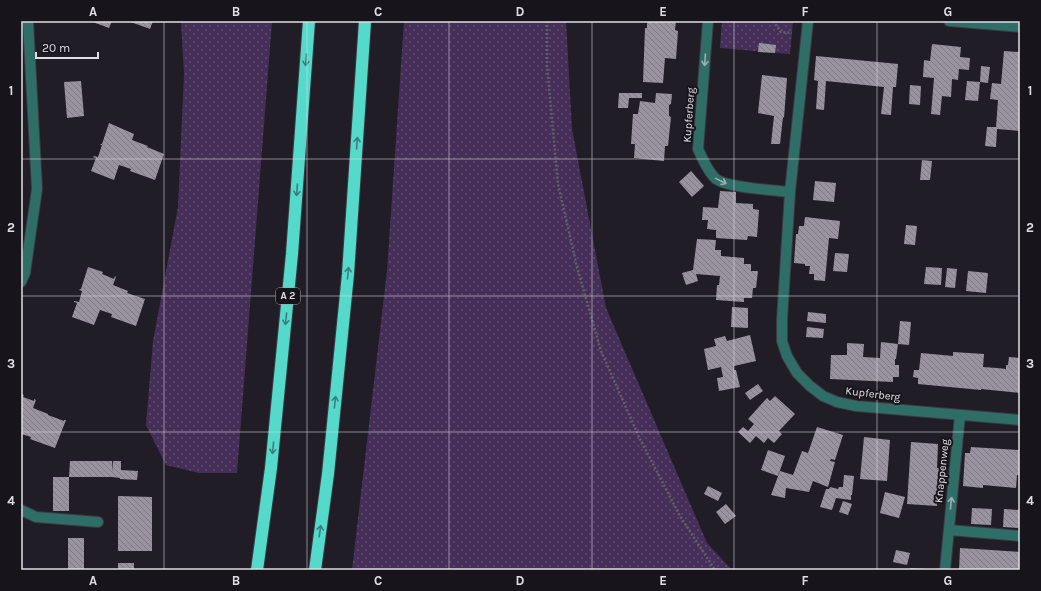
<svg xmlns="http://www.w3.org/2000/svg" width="1041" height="591" font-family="Karla,sans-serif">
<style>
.green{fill:url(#green-dots)}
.building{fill:url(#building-back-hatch)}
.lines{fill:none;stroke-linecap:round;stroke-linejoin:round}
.minor-casing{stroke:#3c3841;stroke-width:12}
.highway-casing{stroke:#3c3841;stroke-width:14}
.path{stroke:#646068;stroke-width:2.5;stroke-dasharray:2 2;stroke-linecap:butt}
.minor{stroke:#2f6e66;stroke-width:10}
.highway{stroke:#54d9ca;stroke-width:12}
.oneway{stroke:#39807c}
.oneway2{stroke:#99b1b2}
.grid{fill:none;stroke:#e0dde4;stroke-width:1;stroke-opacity:0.55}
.labels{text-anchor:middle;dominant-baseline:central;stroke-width:4;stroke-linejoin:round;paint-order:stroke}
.shield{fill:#18141c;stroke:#a4a1a8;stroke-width:1}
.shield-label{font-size:10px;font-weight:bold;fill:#e0dde4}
.street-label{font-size:11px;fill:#e0dde4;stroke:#18141c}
.neatline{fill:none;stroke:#e0dde4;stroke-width:1.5}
.grid-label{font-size:13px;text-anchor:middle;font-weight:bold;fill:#e0dde4}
</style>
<defs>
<pattern id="green-dots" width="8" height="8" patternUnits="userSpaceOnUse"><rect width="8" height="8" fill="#452f59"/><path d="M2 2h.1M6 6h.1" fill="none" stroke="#604d71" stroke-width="1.8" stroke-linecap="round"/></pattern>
<pattern id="building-back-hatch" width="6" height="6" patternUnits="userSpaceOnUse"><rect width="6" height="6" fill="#9993a0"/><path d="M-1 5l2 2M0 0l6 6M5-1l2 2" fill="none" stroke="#7f7b84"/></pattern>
</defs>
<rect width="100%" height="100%" fill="#211d26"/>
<!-- green -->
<g class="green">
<path d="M181 21H272L237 473H199L166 465 146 425 153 341 178 207 184 74Z"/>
<path d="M404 21H566L572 129 606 308 707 543 732 570H352L387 271Z"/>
<path d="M722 21H793L790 54 720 48Z"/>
</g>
<!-- building -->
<g class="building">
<path d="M90 21H112L109 28Z"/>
<path d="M128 21H153L150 29Z"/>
<path d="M647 21H676L675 30 678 31 676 59 665 58 663 83 643 82 645 28H647Z"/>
<path d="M759 43 776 45 775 53 758 52Z"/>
<path d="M932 44 961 47 960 57 970 58 969 70 959 69 958 80 952 79 951 97 942 96 940 115 931 114 934 78 923 77 924 60 930 61Z"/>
<path d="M1004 51 1020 52V131L997 129 996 147 985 146 987 127H996L998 100 990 99 992 83 1001 84Z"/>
<path d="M816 56 898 64 896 87H893L891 115 881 114 884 87 826 81 824 110 816 109 818 81 814 80Z"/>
<path d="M981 66 990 67 988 83 980 82Z"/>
<path d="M762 75 787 78 784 118 783 117 780 144H771L774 116 758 113Z"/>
<path d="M81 81 84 116 67 118 64 82Z"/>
<path d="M967 81 980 82 978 101 965 100Z"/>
<path d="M910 85 921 86 920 105 909 104Z"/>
<path d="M619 93H642V98H629L628 108H618Z"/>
<path d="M656 93 672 94 671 104 669 105V116L671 117 668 146H665L664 161 634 158 635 144H631L633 114H638L640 101 655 103Z"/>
<path d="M109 123 134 134 132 140 148 146 147 147 164 154 155 180 130 171 131 169 119 165 114 180 91 171 96 158 93 157 94 156 98 157 102 145H100L101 144H102Z"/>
<path d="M922 160 932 161 930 180H920Z"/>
<path d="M691 171 704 186 692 197 679 182Z"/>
<path d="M815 181 836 183 834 202 813 200Z"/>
<path d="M720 191 736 192V203L753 204V209L759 210 757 237 748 236 747 240 716 238V230L707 229 708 220H702L703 207 718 208Z"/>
<path d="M805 217 840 221 838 239 829 238 825 281 814 280V274H809L810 266H805V264L794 263 796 234H798L799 226H804Z"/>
<path d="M906 225 917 226 915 245 904 244Z"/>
<path d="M697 239 716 240 715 250H721V256L744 258V264H751V271H758L756 288H753L752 298H744V302L716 300 717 285H719L720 276 696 274 698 281 686 285 682 273 693 270Z"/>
<path d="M835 253 849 254 847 272 833 271Z"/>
<path d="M88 267 103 272 102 274 114 279 115 276 116 277 113 285 128 291 127 293 145 299 136 326 111 317 112 314 100 310 94 325 72 317 77 303 74 302V301L79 302 82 291 79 290 80 289H81Z"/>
<path d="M926 267 942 268 941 285 924 284Z"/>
<path d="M947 268 957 269 955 288 945 287Z"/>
<path d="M968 271 988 273 986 293 966 291Z"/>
<path d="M732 307 748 308V328L731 327Z"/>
<path d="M808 312 826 314V323L807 321Z"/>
<path d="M900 321 911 322 909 345 898 344Z"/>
<path d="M807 327 824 329 823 338 806 337Z"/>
<path d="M750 335 756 361 734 366V370H736L740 387 719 391 717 378 723 377 721 367 708 370 704 349 716 346 714 339 725 336 727 341Z"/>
<path d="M881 342 898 344 896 359H895V365H899V377H893V382L830 379 831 355H847V343L864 344 863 357 880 358Z"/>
<path d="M953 352 984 354 983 367 997 368 1006 369V365H1008L1009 357 1020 358V393L981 389V390L918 384V378L913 377 914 370H919L921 353 953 356Z"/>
<path d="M758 384 763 391 750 400 745 393Z"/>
<path d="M21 394 24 395 23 397 34 401V399L36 400 33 408 48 414V415L64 421V420H66L55 448 30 439 31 437 21 434Z"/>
<path d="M775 396 795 414 779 431 782 434 774 443 768 438 764 443 756 436 750 443 738 432 743 427 748 431 754 424 748 419 767 398 770 401Z"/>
<path d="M817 427 843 435 835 460 831 459 830 461 835 462 828 487 813 481 809 492 786 488 785 498 771 495 780 471 793 475 802 451 808 453Z"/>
<path d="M864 437 890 440 887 481 860 479Z"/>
<path d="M911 442 938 444 937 468H939L937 506 907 504Z"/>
<path d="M971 447 1020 450V475H1017L1016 488 983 485V488L963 486 965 453H970Z"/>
<path d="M768 450 785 456 778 476 761 470Z"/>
<path d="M70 461H112V472L113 461H121V470L138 471 137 480 120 479V478L112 477H69V511H53V477H69Z"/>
<path d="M844 475 854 476 852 495H851V500L836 498 832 510 820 507 826 489H829L830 487 838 489 839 487H843Z"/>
<path d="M708 486 722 493 718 501 704 494Z"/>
<path d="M885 492 905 497 899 518 880 513Z"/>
<path d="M118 496 152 497V551H118Z"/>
<path d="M843 501 852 504 848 515 839 512Z"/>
<path d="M726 504 736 516 725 524 716 512Z"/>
<path d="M972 508 992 509 991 525 971 524Z"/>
<path d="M1004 509 1020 510V528L1003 527Z"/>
<rect x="68" y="538" width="16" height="32"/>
<path d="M960 548 1020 552V570H959Z"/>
<path d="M896 550 910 553 907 565 893 562Z"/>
<rect x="118" y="563" width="16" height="7"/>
<path d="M910 568 928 569V570H910Z"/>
</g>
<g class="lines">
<defs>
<g id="minor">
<path d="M708 21 698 149C703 159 707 171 716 179 728 188 773 190 790 192"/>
<path d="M808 21 790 192 782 320V341L787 356 797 373 810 386 823 396 837 402 856 406 1020 420"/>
<path d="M949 21 1020 27"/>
<path d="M21 282 25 273 37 189 28 21"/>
<path d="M21 510 36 517 98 522"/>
<path d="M949 530 1020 536"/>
<path d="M945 570 960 415"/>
</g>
<g id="highway">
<path d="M257 570 271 468 292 254 309 21"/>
<path d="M315 570 328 474 348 274 365 21"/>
</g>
</defs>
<!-- minor casing -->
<use href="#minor" class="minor-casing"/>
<!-- highway casing -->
<use href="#highway" class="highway-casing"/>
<!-- path -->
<g class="path">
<path d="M547 21V65L558 184 577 267 601 351 639 437 680 516 715 570"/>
<path d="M773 21 781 32 792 33"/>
</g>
<!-- minor -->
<use href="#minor" class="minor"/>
<!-- highway -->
<use href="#highway" class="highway"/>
</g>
<!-- one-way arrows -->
<defs><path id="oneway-shaft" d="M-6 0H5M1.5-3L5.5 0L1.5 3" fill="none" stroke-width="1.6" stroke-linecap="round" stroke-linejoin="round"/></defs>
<g class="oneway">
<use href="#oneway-shaft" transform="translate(306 60) rotate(94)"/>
<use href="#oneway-shaft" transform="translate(357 143) rotate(-86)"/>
<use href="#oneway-shaft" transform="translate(297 190) rotate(94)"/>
<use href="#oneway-shaft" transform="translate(348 273) rotate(-85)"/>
<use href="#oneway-shaft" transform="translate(286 319) rotate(96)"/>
<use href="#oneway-shaft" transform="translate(335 402) rotate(-84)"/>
<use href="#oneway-shaft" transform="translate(273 448) rotate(96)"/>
<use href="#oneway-shaft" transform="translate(320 531) rotate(-82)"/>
</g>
<g class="oneway2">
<use href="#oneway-shaft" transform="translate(705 60) rotate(94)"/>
<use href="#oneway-shaft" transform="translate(721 181) rotate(26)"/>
<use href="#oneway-shaft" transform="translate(951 503) rotate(-84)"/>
</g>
<!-- grid -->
<path class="grid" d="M164 21V570M307 21V570M449 21V570M592 21V570M734 21V570M877 21V570M21 159H1020M21 296H1020M21 432H1020"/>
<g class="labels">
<!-- shield labels -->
<rect class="shield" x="276" y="288" width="24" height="16" rx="3"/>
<g class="shield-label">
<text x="288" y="296">A 2</text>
</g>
<!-- street labels -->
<g class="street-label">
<text transform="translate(689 115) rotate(-86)">Kupferberg</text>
<text transform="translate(873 394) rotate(7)">Kupferberg</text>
<text transform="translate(942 471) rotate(-84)">Knappenweg</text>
</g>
</g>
<!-- border -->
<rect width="1041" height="591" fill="none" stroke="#18141c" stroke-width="44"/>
<!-- scale -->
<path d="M36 52v6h62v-6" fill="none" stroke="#e0dde4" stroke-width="2"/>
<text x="42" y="52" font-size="12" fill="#e0dde4" stroke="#18141c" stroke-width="3" paint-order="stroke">20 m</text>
<rect x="22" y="22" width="997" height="547" class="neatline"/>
<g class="grid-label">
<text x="93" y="16">A</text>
<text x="236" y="16">B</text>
<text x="378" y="16">C</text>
<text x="520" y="16">D</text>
<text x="663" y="16">E</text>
<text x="805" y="16">F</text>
<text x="948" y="16">G</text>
<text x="11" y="95">1</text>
<text x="1030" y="95">1</text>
<text x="11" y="232">2</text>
<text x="1030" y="232">2</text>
<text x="11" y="368">3</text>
<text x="1030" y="368">3</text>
<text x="11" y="505">4</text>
<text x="1030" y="505">4</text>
<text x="93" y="585">A</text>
<text x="236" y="585">B</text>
<text x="378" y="585">C</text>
<text x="520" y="585">D</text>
<text x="663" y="585">E</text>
<text x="805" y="585">F</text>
<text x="948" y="585">G</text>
</g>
</svg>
